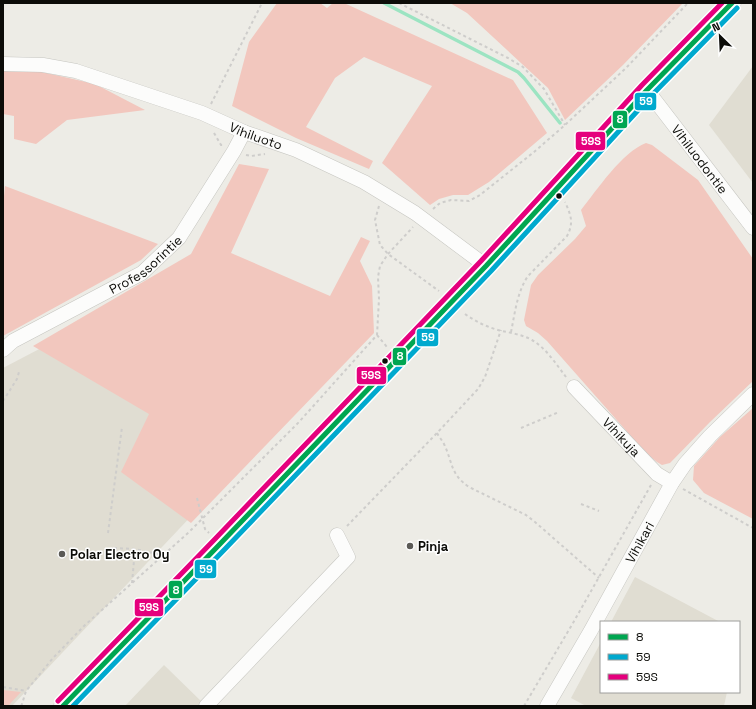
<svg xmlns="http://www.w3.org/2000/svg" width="756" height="709" font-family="'Space Grotesk',sans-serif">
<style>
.built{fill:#e0ddd2}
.green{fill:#f2c7be}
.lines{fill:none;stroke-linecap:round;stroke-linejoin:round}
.stream{stroke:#9ce4c2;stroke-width:3.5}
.minor-casing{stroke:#c6c6c1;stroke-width:15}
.major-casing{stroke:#c6c6c1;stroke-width:19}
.path{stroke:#cecdcb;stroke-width:2;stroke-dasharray:3 3;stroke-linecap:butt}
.minor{stroke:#fcfcfb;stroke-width:14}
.major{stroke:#fcfcfb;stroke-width:18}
.bus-1-casing{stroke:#fff;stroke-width:8}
.bus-2-casing{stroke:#fff;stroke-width:8}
.bus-3-casing{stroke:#fff;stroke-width:8}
.bus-1{stroke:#00a651;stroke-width:5}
.bus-2{stroke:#00a9ce;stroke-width:5}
.bus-3{stroke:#e5007d;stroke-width:5}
.bus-dot{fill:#0c0c08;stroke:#fff;stroke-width:1.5}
.poi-dot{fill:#5b5a56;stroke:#fff;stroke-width:1.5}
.labels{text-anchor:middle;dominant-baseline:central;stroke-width:3;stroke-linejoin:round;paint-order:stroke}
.street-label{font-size:13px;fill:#0c0c08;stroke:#fff}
.poi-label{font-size:13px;font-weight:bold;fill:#0c0c08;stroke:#fff;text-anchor:start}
.line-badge{stroke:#fff;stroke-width:1.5}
.badge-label{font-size:11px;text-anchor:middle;font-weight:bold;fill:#fff}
</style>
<rect width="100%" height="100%" fill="#edece6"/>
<!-- built -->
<g class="built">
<path d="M753 66V183L709 125Z"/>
<path d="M66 335 172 380 196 511 12 706H3V368Z"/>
<path d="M635 577 720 622H611Z"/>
<path d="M601 642V692H727L724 706H586L571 698Z"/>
<path d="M164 665 206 706H125Z"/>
</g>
<!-- green -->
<g class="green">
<path d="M277 3H320L327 8 333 3H344L513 80 547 133 489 182 468 195H453L439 199 430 205 382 163 432 86 364 57 335 78 306 127 373 161 369 169 296 138 232 106 249 42Z"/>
<path d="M450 3H683L623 65 565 120 548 88 467 13Z"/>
<path d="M3 71 42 72 95 84 145 110 67 120 36 144 14 139V116L3 114Z"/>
<path d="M646 143 652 145 698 180 753 259V381L710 422 670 463 662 465 657 462 645 452 547 341 538 333 526 326 524 320 531 285 538 275 575 239 586 226 581 210C597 190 622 152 646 143Z"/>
<path d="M239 164 269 169 231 253 330 296 361 237 370 241 360 261 372 286 374 333 191 523 121 472 149 414 33 346 191 254Z"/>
<path d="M5 186 158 244 141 260 3 336V206Z"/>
<path d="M753 408V519L704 493 693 480 694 466 720 437Z"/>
<path d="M3 690 21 692 8 706H3Z"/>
</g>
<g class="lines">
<!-- stream -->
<path class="stream" d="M384 3 518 72 524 78 560 123"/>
<defs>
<g id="minor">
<path id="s1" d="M3 64 43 65 76 71 202 113 244 132 296 150 364 182 415 213 486 266"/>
<path id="s2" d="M647 90 753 228"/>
<path id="s3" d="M3 350 13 341 142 273 179 238 234 151 244 132"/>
<path id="s4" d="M574 387 657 474 672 483"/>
<path d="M206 706 348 557 337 535"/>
<path id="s5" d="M547 706 590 632 672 483 685 464 710 436 753 394"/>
</g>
<path id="major" d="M63 706 220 544 314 445 486 266 647 90 732 3"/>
</defs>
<!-- minor casing -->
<use href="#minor" class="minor-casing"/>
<!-- major casing -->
<use href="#major" class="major-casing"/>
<!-- path -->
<g class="path">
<path d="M399 3 508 58 523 67 544 89 565 125"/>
<path d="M211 104 262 3"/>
<path d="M214 133 221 145H223"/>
<path d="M246 155 251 156 265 154"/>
<path d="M379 206 375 220 380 245 388 254 439 291"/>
<path d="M433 209 440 203 451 200 469 201 480 195 534 152 565 125 626 68 688 3"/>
<path d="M465 314C476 322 489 328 502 331 512 333 523 335 532 340 546 348 556 364 566 377"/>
<path d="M511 332C515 313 517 292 528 276L567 236C574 223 571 215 565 202"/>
<path d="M377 335 387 347 386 348"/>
<path d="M3 401 17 379 19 372"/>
<path d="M521 428 559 412"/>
<path d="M437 433C439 437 442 440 444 444 453 463 450 474 469 487L526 515 535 522 599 578"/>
<path d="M683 489 753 528"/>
<path d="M197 498 205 529 209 533"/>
<path d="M581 504 599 511"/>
<path d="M347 526 437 433 478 389 485 377 501 330"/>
<path d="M108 533 122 427"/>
<path d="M114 548 135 549 162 555"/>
<path d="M132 583 135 549"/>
<path d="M3 687 26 691"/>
<path d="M21 706 22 704 26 691 53 658 85 625 189 532 299 422 377 335 379 299 378 277 380 266 388 254 413 227"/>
<path d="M524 706 573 623 651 485"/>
</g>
<!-- minor -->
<use href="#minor" class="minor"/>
<!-- major -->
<use href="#major" class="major"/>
<defs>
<path id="bus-1" d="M63 706 220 544 486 266 647 90 732 3"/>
<path id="bus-2" d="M73 706 225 549 491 271 652 95 737 8"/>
<path id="bus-3" d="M58 701 215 539 481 261 642 85 722 3"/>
</defs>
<!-- bus-1 casing -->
<use href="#bus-1" class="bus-1-casing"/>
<!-- bus-2 casing -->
<use href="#bus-2" class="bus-2-casing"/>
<!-- bus-3 casing -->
<use href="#bus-3" class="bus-3-casing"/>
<!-- bus-1 -->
<use href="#bus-1" class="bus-1"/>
<!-- bus-2 -->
<use href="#bus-2" class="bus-2"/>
<!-- bus-3 -->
<use href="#bus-3" class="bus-3"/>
</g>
<!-- markers -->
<g class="bus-dot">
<circle cx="559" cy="196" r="3.5"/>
<circle cx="385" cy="361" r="3.5"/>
</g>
<g class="poi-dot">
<circle cx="410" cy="546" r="4"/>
<circle cx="62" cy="554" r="4"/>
</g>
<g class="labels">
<!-- street labels -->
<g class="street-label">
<text stroke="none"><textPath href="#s1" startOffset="265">Vihiluoto</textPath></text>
<text stroke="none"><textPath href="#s2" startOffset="87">Vihiluodontie</textPath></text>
<text stroke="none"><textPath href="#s3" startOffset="167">Professorintie</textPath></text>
<text stroke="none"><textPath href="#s4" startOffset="69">Vihikuja</textPath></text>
<text stroke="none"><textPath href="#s5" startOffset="188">Vihikari</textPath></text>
</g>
<!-- poi labels -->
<g class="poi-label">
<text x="418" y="546">Pinja</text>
<text x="70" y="554">Polar Electro Oy</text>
</g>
</g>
<g class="line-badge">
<rect x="634" y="92" width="23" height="19" rx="4" fill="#00a9ce"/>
<rect x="612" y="110" width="16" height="19" rx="4" fill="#00a651"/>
<rect x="575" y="131" width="31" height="20" rx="4" fill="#e5007d"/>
<rect x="416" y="328" width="23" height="19" rx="4" fill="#00a9ce"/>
<rect x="392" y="347" width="15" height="19" rx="4" fill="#00a651"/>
<rect x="356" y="366" width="31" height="19" rx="4" fill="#e5007d"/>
<rect x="194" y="559" width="23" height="20" rx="4" fill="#00a9ce"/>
<rect x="168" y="580" width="15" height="19" rx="4" fill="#00a651"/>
<rect x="134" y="598" width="30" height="19" rx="4" fill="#e5007d"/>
</g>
<g class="badge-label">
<text x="646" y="105">59</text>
<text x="620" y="123">8</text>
<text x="591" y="145">59S</text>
<text x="428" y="341">59</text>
<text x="400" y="360">8</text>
<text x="371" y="379">59S</text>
<text x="206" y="573">59</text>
<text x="176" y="594">8</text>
<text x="149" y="611">59S</text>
</g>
<!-- border -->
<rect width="756" height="709" fill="none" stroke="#0c0c08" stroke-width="8"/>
<!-- legend -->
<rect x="600" y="621" width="140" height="72" fill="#ffffff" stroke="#9e9e9c"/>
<rect x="608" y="634" width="20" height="6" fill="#00a651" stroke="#9e9e9c"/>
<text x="636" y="641" font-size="12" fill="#0c0c08">8</text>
<rect x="608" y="654" width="20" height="6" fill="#00a9ce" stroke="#9e9e9c"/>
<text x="636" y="661" font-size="12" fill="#0c0c08">59</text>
<rect x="608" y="674" width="20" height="6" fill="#e5007d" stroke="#9e9e9c"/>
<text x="636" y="681" font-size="12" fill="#0c0c08">59S</text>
<!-- north arrow -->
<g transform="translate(720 36) rotate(336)" stroke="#ffffff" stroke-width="3" paint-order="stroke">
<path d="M0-3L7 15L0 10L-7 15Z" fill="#0c0c08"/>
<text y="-6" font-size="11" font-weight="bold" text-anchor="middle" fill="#0c0c08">N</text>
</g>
</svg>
